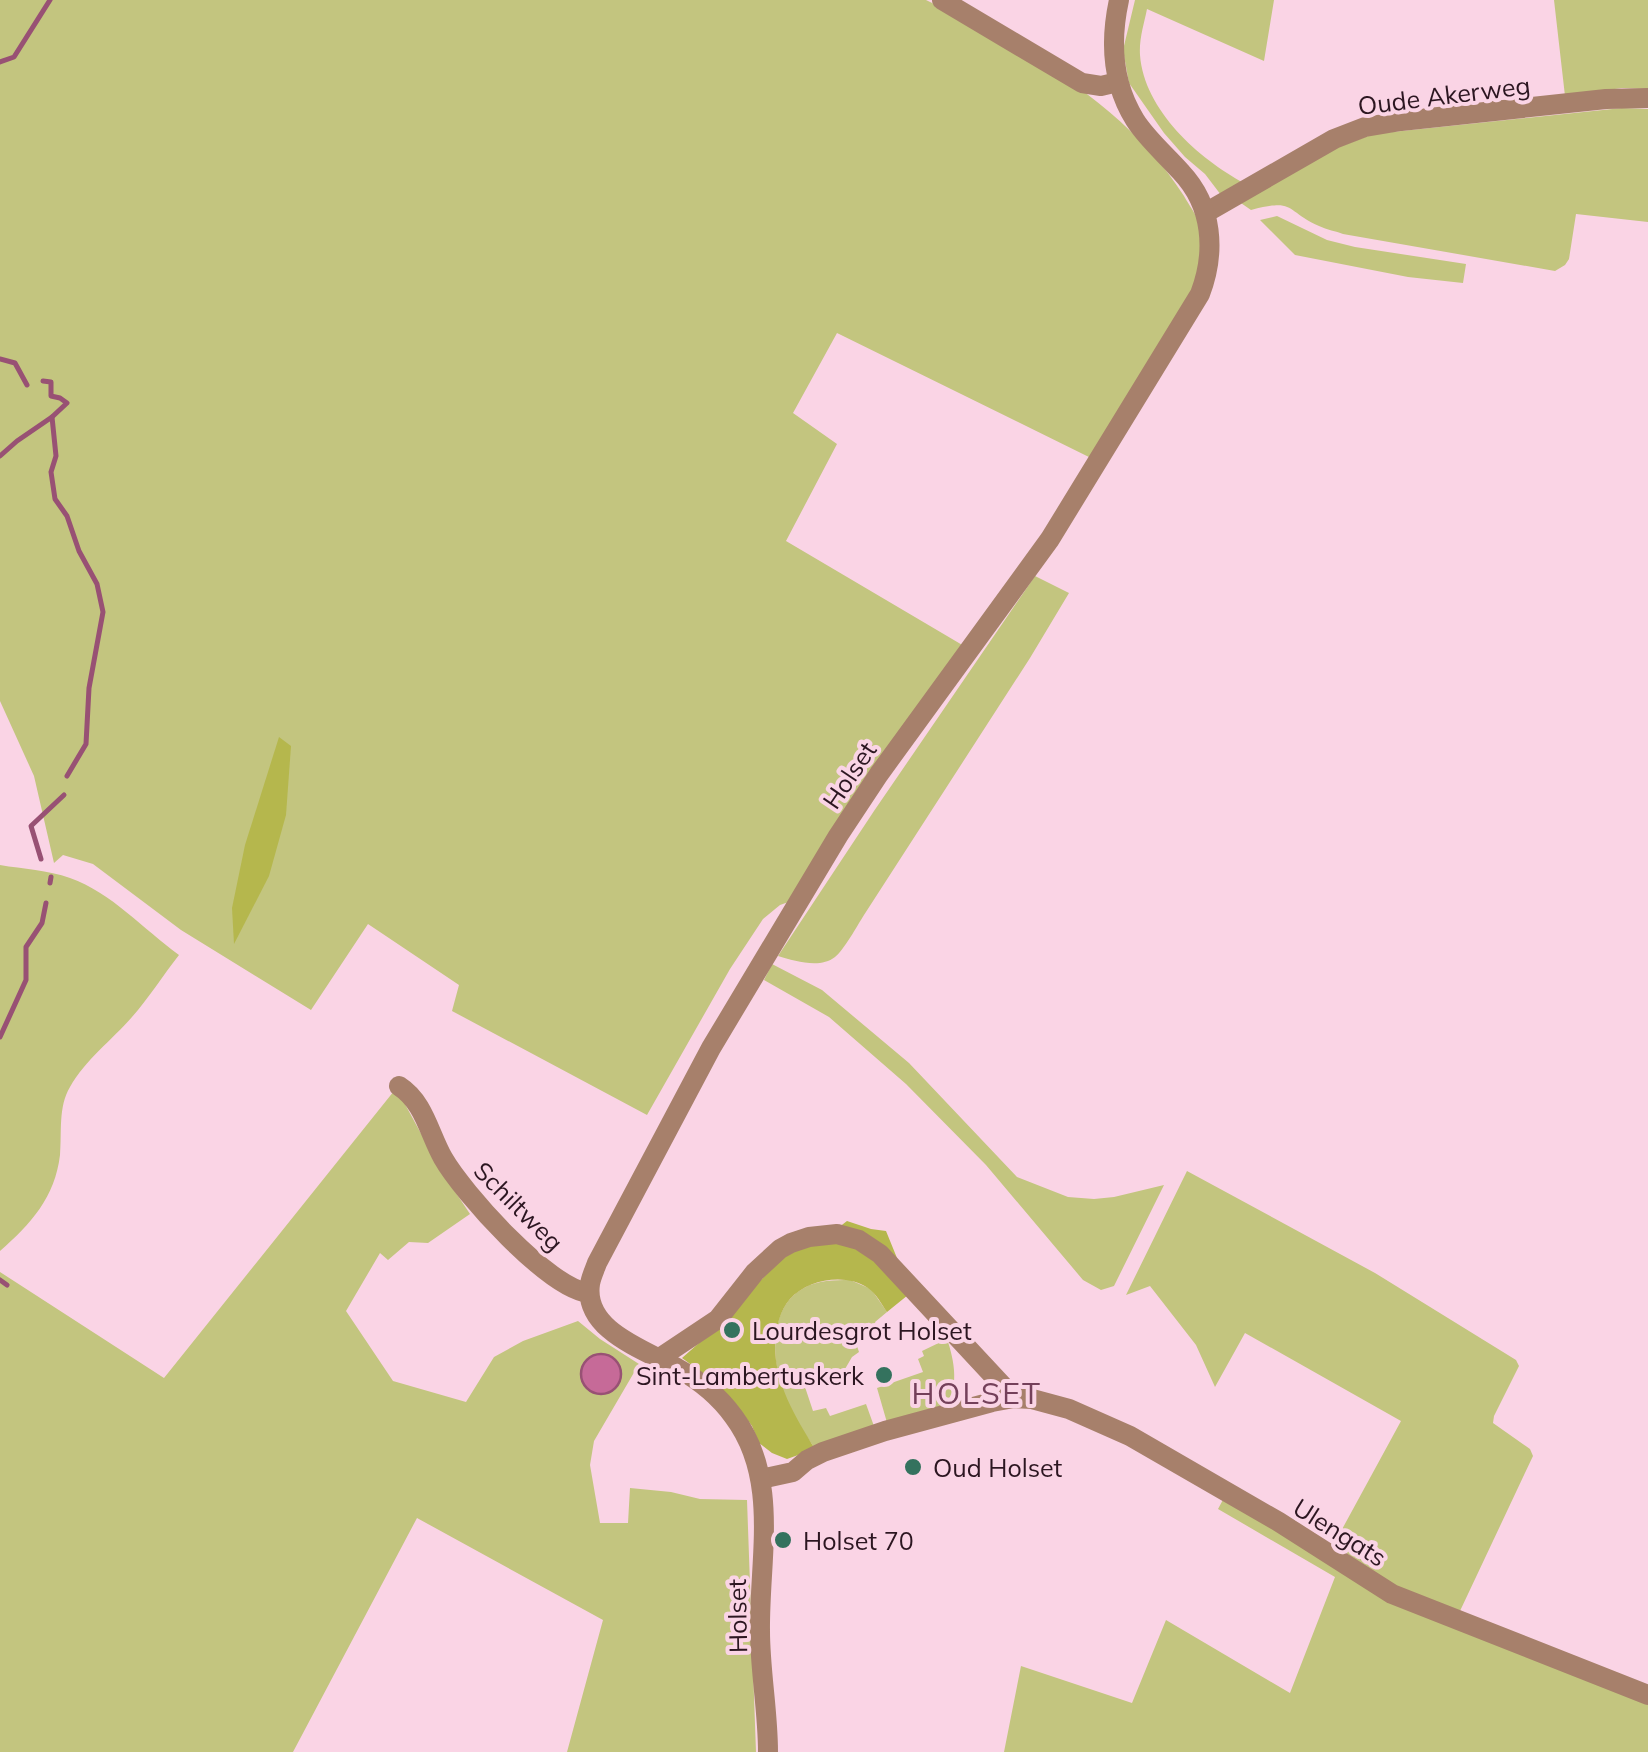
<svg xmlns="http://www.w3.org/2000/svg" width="1648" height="1752" font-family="Mulish,sans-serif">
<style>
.green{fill:#c3c57f}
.forest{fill:#b5b74d}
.water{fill:#c66a98;stroke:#985174;stroke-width:2.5}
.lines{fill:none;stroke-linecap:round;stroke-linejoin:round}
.stream{stroke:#985174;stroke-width:5}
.minor{stroke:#a7806b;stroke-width:20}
.poi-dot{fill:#34725e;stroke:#fad4e5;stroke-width:4}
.labels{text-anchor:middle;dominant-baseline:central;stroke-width:8;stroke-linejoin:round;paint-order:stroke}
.street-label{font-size:25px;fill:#2c1621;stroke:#fad4e5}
.poi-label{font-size:25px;fill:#2c1621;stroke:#fad4e5;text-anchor:start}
.quarter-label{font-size:30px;letter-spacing:2.5px;fill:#74405a;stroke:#fad4e5}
</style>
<rect width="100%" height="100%" fill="#fad4e5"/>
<!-- green -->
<g class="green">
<path d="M0 0H926C1021 46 1126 104 1184 196 1189 205 1196 214 1199 223 1205 237 1207 253 1211 267L1095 460 837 333 793 413 837 444 786 541 964 646 797 899 780 905 763 919 730 969 647 1115 452 1011 459 985 368 924 311 1010 181 930 93 864 63 855 54 863 34 776 0 701Z"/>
<path d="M1135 0H1274L1264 61 1147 9C1144 24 1139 39 1140 55 1144 110 1199 159 1244 183L1221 195 1205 174 1185 157 1164 133 1129 83 1123 50Z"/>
<path d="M1554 0H1648V89L1622 88 1565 96Z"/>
<path d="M1622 108 1648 109V222L1576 214 1569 259 1565 265 1555 271 1343 234C1336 231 1327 230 1319 226 1284 210 1296 198 1251 210L1238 201 1323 153 1373 134Z"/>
<path d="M1277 216 1327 240 1355 247 1466 264 1463 283 1408 277 1295 255 1260 220Z"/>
<path d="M1035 576 1069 593 1030 658 864 915C857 926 844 950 835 957 820 969 795 961 778 956L874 811Z"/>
<path d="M0 865C23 869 48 870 70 878 112 893 143 929 179 955 163 975 149 998 132 1017 112 1040 85 1060 70 1087 58 1107 62 1132 60 1155 55 1197 31 1224 0 1251Z"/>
<path d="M772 964 822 990 909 1063 1017 1177 1068 1197 1094 1199 1114 1197 1164 1185 1114 1286 1101 1290 1083 1280 986 1165 906 1084 829 1017 764 980Z"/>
<path d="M394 1091 400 1095 442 1172 470 1214 428 1243 409 1242 388 1260 380 1253 346 1311 393 1381 466 1402 494 1357 523 1341 578 1321 600 1339 639 1364 594 1441 590 1465 600 1523H628L630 1488 671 1492 700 1499 747 1500 756 1752H567L603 1620 417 1518 293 1752H0V1272L164 1378Z"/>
<path d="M1187 1171 1375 1273 1516 1360 1519 1366 1494 1416 1493 1423 1530 1449 1533 1456 1460 1611 1407 1592 1369 1570 1334 1544 1401 1421 1245 1333 1215 1387 1196 1345 1150 1286 1126 1295Z"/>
<path d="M850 1280 871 1289 887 1312 875 1322 878 1331 856 1343 859 1352 852 1357 845 1369 804 1384 813 1411 826 1408 830 1416 866 1404 875 1429 815 1449C807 1436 797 1423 790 1409 773 1374 763 1310 804 1288 818 1280 834 1280 850 1280Z"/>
<path d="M947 1339C954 1359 961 1392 942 1407 931 1416 902 1421 888 1426L877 1388 923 1372 918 1359 924 1356 922 1351Z"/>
<path d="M1225 1496 1371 1581 1648 1701V1752H1004L1021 1666 1132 1703 1166 1620 1290 1693 1335 1577 1218 1509Z"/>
</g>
<!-- forest -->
<g class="forest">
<path d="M279 737 291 746 286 815 269 876 234 944 232 908 245 845Z"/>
<path d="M847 1221 871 1229 886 1231 897 1258 908 1295 887 1312C882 1305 876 1293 868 1288 846 1273 808 1279 790 1299 780 1310 776 1328 775 1342 774 1383 795 1416 815 1449L787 1459 772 1453 759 1443 752 1426 735 1403 712 1380 682 1358 733 1313 741 1301 781 1259 803 1247 821 1241Z"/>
</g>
<!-- water -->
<circle class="water" cx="601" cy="1374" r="20"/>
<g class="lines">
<!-- stream -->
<g class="stream">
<path d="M0 62 14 57 50 0"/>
<path d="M0 359 15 363 27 385"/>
<path d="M43 381 51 382V396L60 398 67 403 52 417 56 456 51 472 55 499 67 516 79 551 97 584 103 612 89 688 86 744 67 776"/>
<path d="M0 456 17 441 52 417"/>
<path d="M41 859 31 826 64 795"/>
<path d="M50 883 51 877"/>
<path d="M0 1037 26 980V947L42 923 46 903"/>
<path d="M0 1280 7 1285"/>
</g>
<!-- minor -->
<g class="minor">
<path d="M942 0 1082 83 1101 86 1118 82"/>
<path d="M1207 212 1334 139 1365 127 1401 121 1606 99 1648 98"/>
<path d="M399 1086C424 1102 429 1133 443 1158 463 1193 549 1289 589 1293"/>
<path d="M658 1359 718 1319 755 1272 780 1249 791 1243 809 1237 837 1234 859 1240 880 1254 1014 1398"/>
<path d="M761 1479 793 1472 807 1460 823 1452 885 1431 992 1402 1014 1398 1032 1399 1069 1409 1130 1436 1279 1522 1392 1594 1648 1695"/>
<path d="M768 1752C768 1711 760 1671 760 1631 759 1559 780 1479 734 1417 719 1396 699 1380 677 1368 646 1350 583 1331 590 1284 591 1277 595 1269 597 1263L711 1048 838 836 879 774 1050 539 1200 294C1216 252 1213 206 1181 172 1166 155 1147 139 1135 120 1112 83 1110 41 1119 0"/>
</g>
</g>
<!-- markers -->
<g class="poi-dot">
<circle cx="732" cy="1330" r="10"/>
<circle cx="884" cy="1375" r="10"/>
<circle cx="913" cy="1467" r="10"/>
<circle cx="783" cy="1540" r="10"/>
</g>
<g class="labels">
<!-- street labels -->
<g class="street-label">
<text transform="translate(1444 95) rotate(-7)">Oude Akerweg</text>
<text transform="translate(849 775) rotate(-56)">Holset</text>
<text transform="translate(519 1206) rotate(45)">Schiltweg</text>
<text transform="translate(1340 1532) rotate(32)">Ulengats</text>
<text transform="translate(737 1616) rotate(-91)">Holset</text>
</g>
<!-- poi labels -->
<g class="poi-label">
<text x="752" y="1330">Lourdesgrot Holset</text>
<text x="864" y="1375" text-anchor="end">Sint-Lambertuskerk</text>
<text x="933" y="1467">Oud Holset</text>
<text x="803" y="1540">Holset 70</text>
</g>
<!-- quarter labels -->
<g class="quarter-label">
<text x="977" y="1393">HOLSET</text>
</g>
</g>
</svg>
